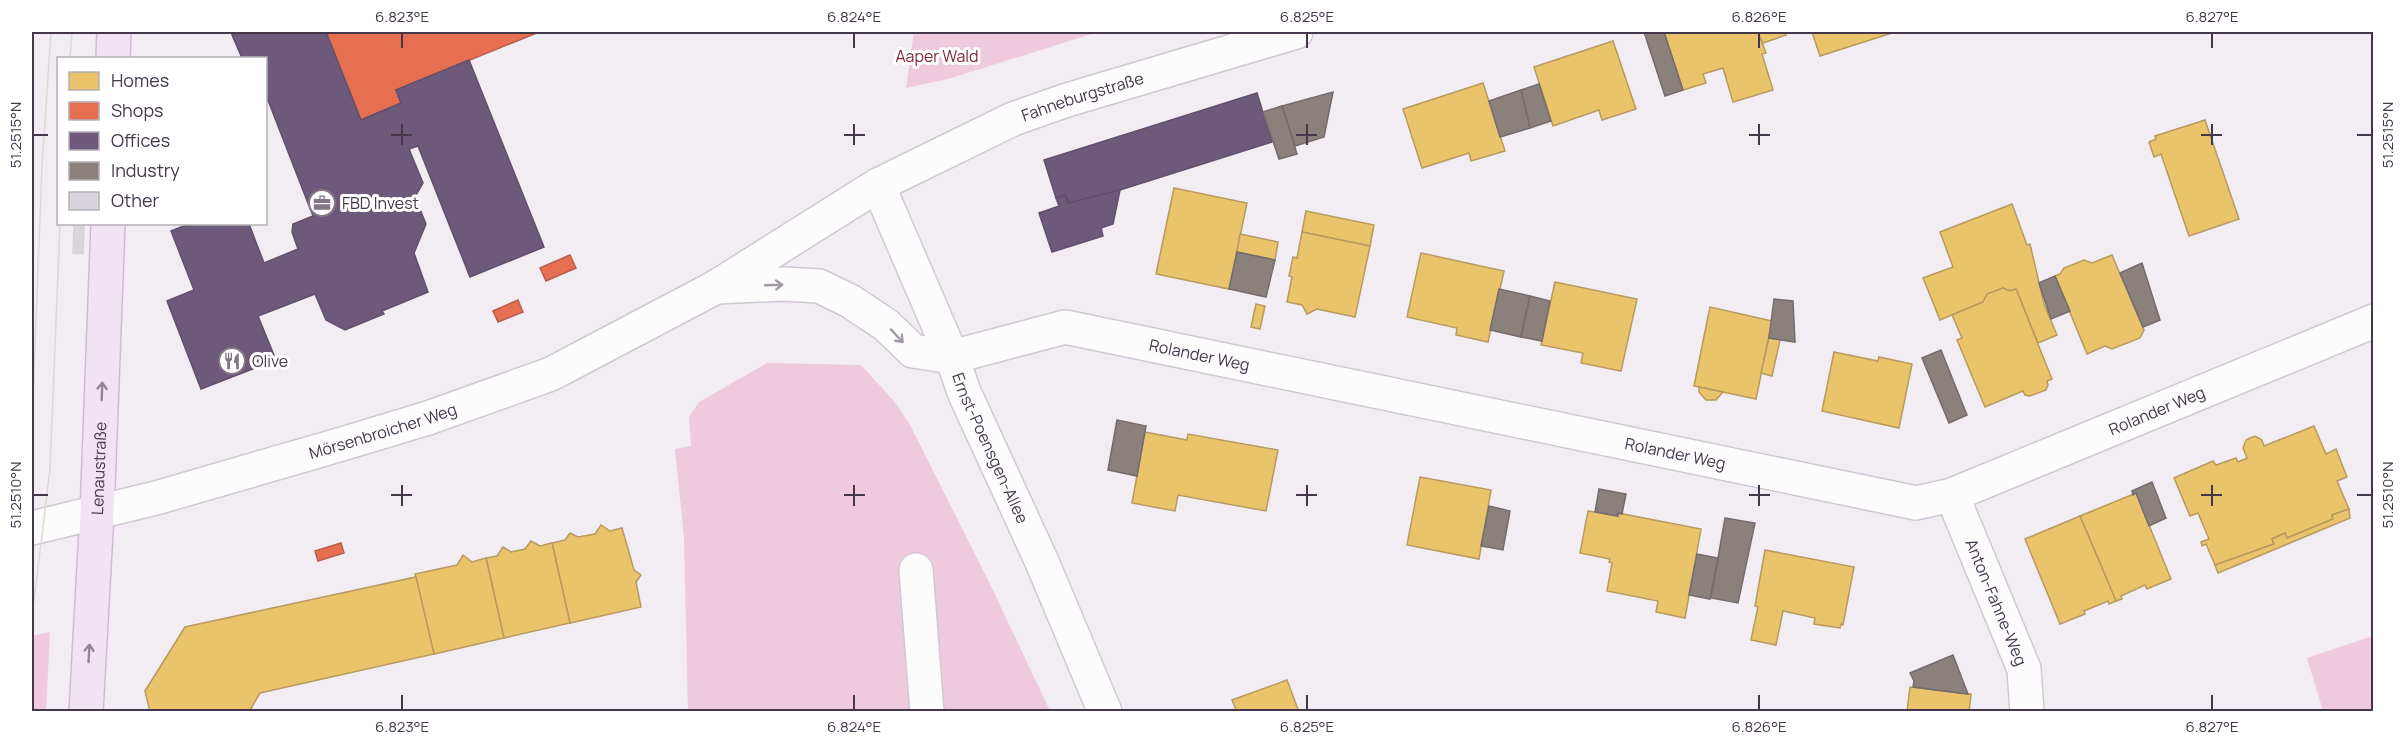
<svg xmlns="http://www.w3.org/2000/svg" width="2405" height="743" font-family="Manrope,sans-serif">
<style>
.green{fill:#efcadc}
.homes{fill:#e9c46a;stroke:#b89a60;stroke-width:1.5}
.shops{fill:#e76f51;stroke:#b65e4f;stroke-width:1.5}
.offices{fill:#6d597a;stroke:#614f6c;stroke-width:1.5}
.industry{fill:#8a817c;stroke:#756b6d;stroke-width:1.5}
.building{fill:#d9d3db;stroke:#d9d2db;stroke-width:1.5}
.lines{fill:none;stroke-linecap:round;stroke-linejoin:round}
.minor-casing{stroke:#d0c9d2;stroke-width:36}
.major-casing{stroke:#d2b8d6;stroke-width:36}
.minor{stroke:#fdfcfd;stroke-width:33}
.major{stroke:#f0e4f2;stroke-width:33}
.tram{stroke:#dad9da;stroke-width:1.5}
.oneway{stroke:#a19aa4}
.oneway2{stroke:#928596}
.ticks{fill:none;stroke:#45374a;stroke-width:2}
.labels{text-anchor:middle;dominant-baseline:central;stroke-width:6;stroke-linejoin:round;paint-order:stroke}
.park-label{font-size:16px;fill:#81243b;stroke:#fff}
.street-label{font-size:16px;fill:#45374a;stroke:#fff}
.poi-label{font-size:16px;fill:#45374a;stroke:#fff;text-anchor:start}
.neatline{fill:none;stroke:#45374a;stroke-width:2}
.ticks-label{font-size:15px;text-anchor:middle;fill:#45374a}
</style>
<rect width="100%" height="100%" fill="#f2ecf3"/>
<!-- green -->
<g class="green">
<path d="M914 32H1098L948 79 906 88Z"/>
<path d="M767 363 861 365 893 400 909 423 991 586 1050 711H688L684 537 675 449 691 446 689 417 699 402Z"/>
<path d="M50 632 46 711H32V636Z"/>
<path d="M2373 636V711H2323L2307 658Z"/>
</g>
<!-- homes -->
<g class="homes">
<path d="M1664 32H1758L1766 53 1762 54 1773 90 1733 102 1723 68 1703 74 1706 83 1683 90Z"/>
<path d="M1758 32H1785L1786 35 1763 43Z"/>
<path d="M1812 32H1895L1820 56Z"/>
<path d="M1613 41 1636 109 1602 120 1599 110 1553 126 1534 67Z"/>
<path d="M1483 83 1505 151 1471 161 1469 153 1422 168 1403 109Z"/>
<path d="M2205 120 2239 219 2189 236 2161 154 2154 157 2149 142 2156 139 2155 136Z"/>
<path d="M1174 188 1247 203 1229 289 1156 274Z"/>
<path d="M2012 204 2027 245 2030 244 2044 304 2057 335 2038 343 2016 289 2010 291 2003 288 1987 294 1983 302 1940 320 1923 278 1953 267 1940 232Z"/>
<path d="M1306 211 1374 225 1370 246 1302 232Z"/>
<path d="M1302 232 1370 246 1355 317 1317 309 1307 314 1302 305 1287 302 1292 277 1289 276 1293 257 1297 258Z"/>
<path d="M1240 234 1278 242 1275 260 1237 252Z"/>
<path d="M1421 253 1504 271 1488 342 1456 335 1457 328 1407 317Z"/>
<path d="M2112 255 2144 330 2140 338 2112 349 2105 346 2087 354 2055 276 2060 274 2064 268 2084 260 2092 263Z"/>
<path d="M1555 282 1637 299 1621 371 1581 363 1583 353 1541 345Z"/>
<path d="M2003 288 2010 291 2016 289 2052 379 2047 381 2048 385 2046 390 2030 396 2025 395 2023 391 1985 407 1957 340 1962 338 1952 315 1983 302 1987 294Z"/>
<path d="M1256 304 1265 306 1260 329 1251 327Z"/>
<path d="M1710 307 1772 321 1756 399 1694 386Z"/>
<path d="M1769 338 1780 340 1772 376 1761 373Z"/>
<path d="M1834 352 1878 361 1879 357 1912 364 1899 428 1822 411Z"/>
<path d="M1699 387 1723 392 1716 400H1706L1699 392Z"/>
<path d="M2314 426 2326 454 2336 449 2347 477 2337 481 2349 509 2332 515 2333 519 2287 538 2285 533 2272 539 2274 544 2215 565 2206 544 2202 546 2201 542 2209 539 2198 513 2190 516 2174 478 2213 461 2216 465 2236 458 2238 462 2247 458 2243 448 2246 440 2250 438 2255 436 2262 440 2264 446Z"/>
<path d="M1145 432 1187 440 1188 434 1278 450 1266 511 1178 495 1175 511 1132 503Z"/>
<path d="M1420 477 1491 490 1479 559 1407 545Z"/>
<path d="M2136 493 2171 579 2147 589 2145 585 2121 596 2122 599 2116 601 2080 516Z"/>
<path d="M2349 509 2350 518 2218 573 2215 565 2274 544 2272 539 2285 533 2287 538 2333 519 2332 515Z"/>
<path d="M1588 511 1618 516V513L1701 529 1685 618 1656 612 1658 601 1607 591 1612 563 1609 562 1610 559 1580 553Z"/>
<path d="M2080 516 2116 601 2109 604 2108 601 2084 611 2085 614 2060 624 2025 539Z"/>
<path d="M601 525 610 531 622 528 634 570 641 575 636 582 641 607 570 623 552 543 565 540 570 533 578 537 595 534Z"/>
<path d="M531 541 540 546 552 543 570 623 504 638 486 558 497 556 503 547 511 552 525 549Z"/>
<path d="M1765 550 1854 567 1843 625 1841 624 1840 628 1814 624 1815 618 1783 611 1776 645 1751 640 1758 607 1755 606Z"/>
<path d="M463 555 472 562 486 558 504 638 434 654 415 574 457 565Z"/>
<path d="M416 577 434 654 260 693 249 712H150L145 691 185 627Z"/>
<path d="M1287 680 1299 712H1237L1232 700Z"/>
<path d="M1910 687 1971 694 1969 712H1907Z"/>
</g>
<!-- shops -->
<g class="shops">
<path d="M326 32H539L396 90 401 103 361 120Z"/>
<path d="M570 255 576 268 546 281 540 268Z"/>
<path d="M518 300 523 312 498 322 493 311Z"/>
<path d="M341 543 344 553 318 561 315 551Z"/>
</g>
<!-- offices -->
<g class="offices">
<path d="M240 32H326L361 120 401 103 396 90 469 60 544 247 470 277 418 146 409 149 423 183 415 197 426 224 414 253 428 292 382 311 384 314 345 330 326 320 315 294 258 316 276 360 201 389 167 301 194 290 171 231 189 224H249L264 263 298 249 292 232 293 224 313 216 266 95V58H242L232 35Z"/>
<path d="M1257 93 1272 142 1120 190 1068 203 1065 195 1056 198 1044 160Z"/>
<path d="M1120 190 1113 224 1101 228 1103 236 1052 252 1039 213 1059 206 1056 198 1065 195 1068 203Z"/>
</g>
<!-- industry -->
<g class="industry">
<path d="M1644 32H1664L1683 90 1665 96Z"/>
<path d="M1539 84 1551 121 1530 128 1521 90Z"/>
<path d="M1521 90 1530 128 1500 137 1489 101Z"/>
<path d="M1333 92 1324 137 1295 146 1282 106Z"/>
<path d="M1282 106 1297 154 1279 159 1263 112Z"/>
<path d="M1237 252 1275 260 1266 297 1229 289Z"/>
<path d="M2142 263 2160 320 2143 327 2120 273Z"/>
<path d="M2055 276 2070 311 2051 319 2039 283Z"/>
<path d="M1499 289 1530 296 1521 337 1490 330Z"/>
<path d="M1530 296 1550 301 1542 341 1521 337Z"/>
<path d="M1774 299 1793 301 1795 342 1769 338Z"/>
<path d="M1941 350 1967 415 1949 423 1922 358Z"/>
<path d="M1117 420 1146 426 1137 476 1108 470Z"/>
<path d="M2152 482 2166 518 2149 526 2136 493 2133 495 2132 491Z"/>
<path d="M1599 489 1626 494 1622 514 1618 513V516L1595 512Z"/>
<path d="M1489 506 1510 511 1503 550 1481 546Z"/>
<path d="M1725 518 1755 523 1738 603 1711 598Z"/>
<path d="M1697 554 1718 558 1710 599 1689 595Z"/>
<path d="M1953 655 1968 694 1913 687 1914 681 1910 673Z"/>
</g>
<!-- building -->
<path class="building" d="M74 226H84L83 254 73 253Z"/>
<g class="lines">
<defs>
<g id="minor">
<path id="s1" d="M878 185 952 357 964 392 1042 562 1105 712"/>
<path id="s2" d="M716 287 783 284 819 286 850 301 886 325 913 351 952 357 1065 327 1916 503 1952 495 2374 321"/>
<path id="s3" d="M1952 495 2024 669 2027 712"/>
<path id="s4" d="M32 528 156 498 342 444 428 418 551 374 716 287 878 185 1013 119 1067 100 1296 32"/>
<path d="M916 570 927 712"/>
</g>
<g id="major">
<path d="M113 58 114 32"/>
<path id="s5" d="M86 712 97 513 108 224"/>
</g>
</defs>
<!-- minor casing -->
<use href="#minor" class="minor-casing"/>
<!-- major casing -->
<use href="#major" class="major-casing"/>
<!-- minor -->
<use href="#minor" class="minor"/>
<!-- major -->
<use href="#major" class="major"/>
<!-- tram -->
<g class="tram">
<path d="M70 58 72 32"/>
<path d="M32 425 42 166 51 32"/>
<path d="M32 617 50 469 60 224"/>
</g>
</g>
<!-- one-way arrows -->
<defs><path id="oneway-shaft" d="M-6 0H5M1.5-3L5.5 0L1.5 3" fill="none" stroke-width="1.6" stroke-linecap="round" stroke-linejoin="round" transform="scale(1.5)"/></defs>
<g class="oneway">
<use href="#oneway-shaft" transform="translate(774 285) rotate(-2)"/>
<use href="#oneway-shaft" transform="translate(897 336) rotate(47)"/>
</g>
<g class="oneway2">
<use href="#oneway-shaft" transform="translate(102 391) rotate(-88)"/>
<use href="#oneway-shaft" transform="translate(89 653) rotate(-87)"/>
</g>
<!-- ticks -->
<path class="ticks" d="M402 33V48M854 33V48M1307 33V48M1759 33V48M2212 33V48M402 124V145M854 124V145M1307 124V145M1759 124V145M2212 124V145M33 135H48M391 135H412M844 135H865M1296 135H1317M1749 135H1770M2201 135H2222M2357 135H2372M402 485V506M854 485V506M1307 485V506M1759 485V506M2212 485V506M33 495H48M391 495H412M844 495H865M1296 495H1317M1749 495H1770M2201 495H2222M2357 495H2372M402 695V710M854 695V710M1307 695V710M1759 695V710M2212 695V710"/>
<!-- icons -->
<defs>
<symbol id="office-ring" viewBox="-11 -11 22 22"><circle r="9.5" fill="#fff" stroke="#827685" stroke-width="1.5"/><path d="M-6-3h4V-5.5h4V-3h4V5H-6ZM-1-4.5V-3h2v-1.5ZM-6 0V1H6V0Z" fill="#827685"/></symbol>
<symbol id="restaurant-ring" viewBox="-11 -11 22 22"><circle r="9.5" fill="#fff" stroke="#827685" stroke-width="1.5"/><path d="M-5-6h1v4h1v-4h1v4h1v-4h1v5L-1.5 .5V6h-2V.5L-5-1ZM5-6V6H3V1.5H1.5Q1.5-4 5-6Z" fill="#827685"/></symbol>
</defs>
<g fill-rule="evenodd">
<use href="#office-ring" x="307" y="188" width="30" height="30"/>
<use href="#restaurant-ring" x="217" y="346" width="30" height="30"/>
</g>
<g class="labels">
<!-- park labels -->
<g class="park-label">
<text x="937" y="56">Aaper Wald</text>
</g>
<!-- street labels -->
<g class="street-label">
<text stroke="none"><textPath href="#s4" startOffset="1143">Fahneburgstraße</textPath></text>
<text stroke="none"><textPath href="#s2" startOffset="512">Rolander Weg</textPath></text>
<text stroke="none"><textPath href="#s2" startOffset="1502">Rolander Weg</textPath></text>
<text stroke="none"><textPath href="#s4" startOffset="364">Mörsenbroicher Weg</textPath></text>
<text stroke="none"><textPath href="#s1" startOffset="286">Ernst-Poensgen-Allee</textPath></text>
<text stroke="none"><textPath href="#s2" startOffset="998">Rolander Weg</textPath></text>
<text stroke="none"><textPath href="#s5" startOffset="244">Lenaustraße</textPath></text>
<text stroke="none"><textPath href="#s3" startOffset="116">Anton-Fahne-Weg</textPath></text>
</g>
<!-- poi labels -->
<g class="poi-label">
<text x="342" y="203">FBD Invest</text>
<text x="252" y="361">Olive</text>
</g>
</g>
<!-- border -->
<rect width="2405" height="743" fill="none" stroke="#ffffff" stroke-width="66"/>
<!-- legend -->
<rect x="57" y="57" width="210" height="168" fill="#ffffff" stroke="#b5afb7" stroke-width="1.5"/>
<rect x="69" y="72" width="30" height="18" fill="#e9c46a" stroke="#b5afb7" stroke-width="1.5"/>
<text x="111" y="87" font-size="18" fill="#45374a">Homes</text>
<rect x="69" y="102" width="30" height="18" fill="#e76f51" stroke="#b5afb7" stroke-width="1.5"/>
<text x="111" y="117" font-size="18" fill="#45374a">Shops</text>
<rect x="69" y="132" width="30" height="18" fill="#6d597a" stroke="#b5afb7" stroke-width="1.5"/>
<text x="111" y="147" font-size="18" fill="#45374a">Offices</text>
<rect x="69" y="162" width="30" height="18" fill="#8a817c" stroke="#b5afb7" stroke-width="1.5"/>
<text x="111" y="177" font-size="18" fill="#45374a">Industry</text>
<rect x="69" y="192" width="30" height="18" fill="#d9d3db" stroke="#b5afb7" stroke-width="1.5"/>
<text x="111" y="207" font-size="18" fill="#45374a">Other</text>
<rect x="33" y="33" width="2339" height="677" class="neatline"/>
<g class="ticks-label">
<text x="402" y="22">6.823°E</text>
<text x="854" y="22">6.824°E</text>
<text x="1307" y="22">6.825°E</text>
<text x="1759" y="22">6.826°E</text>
<text x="2212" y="22">6.827°E</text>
<text transform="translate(16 135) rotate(-90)" y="5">51.2515°N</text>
<text transform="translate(2388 135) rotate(-90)" y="5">51.2515°N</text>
<text transform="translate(16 495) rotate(-90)" y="5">51.2510°N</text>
<text transform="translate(2388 495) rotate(-90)" y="5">51.2510°N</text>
<text x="402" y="732">6.823°E</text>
<text x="854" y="732">6.824°E</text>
<text x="1307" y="732">6.825°E</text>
<text x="1759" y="732">6.826°E</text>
<text x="2212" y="732">6.827°E</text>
</g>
</svg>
